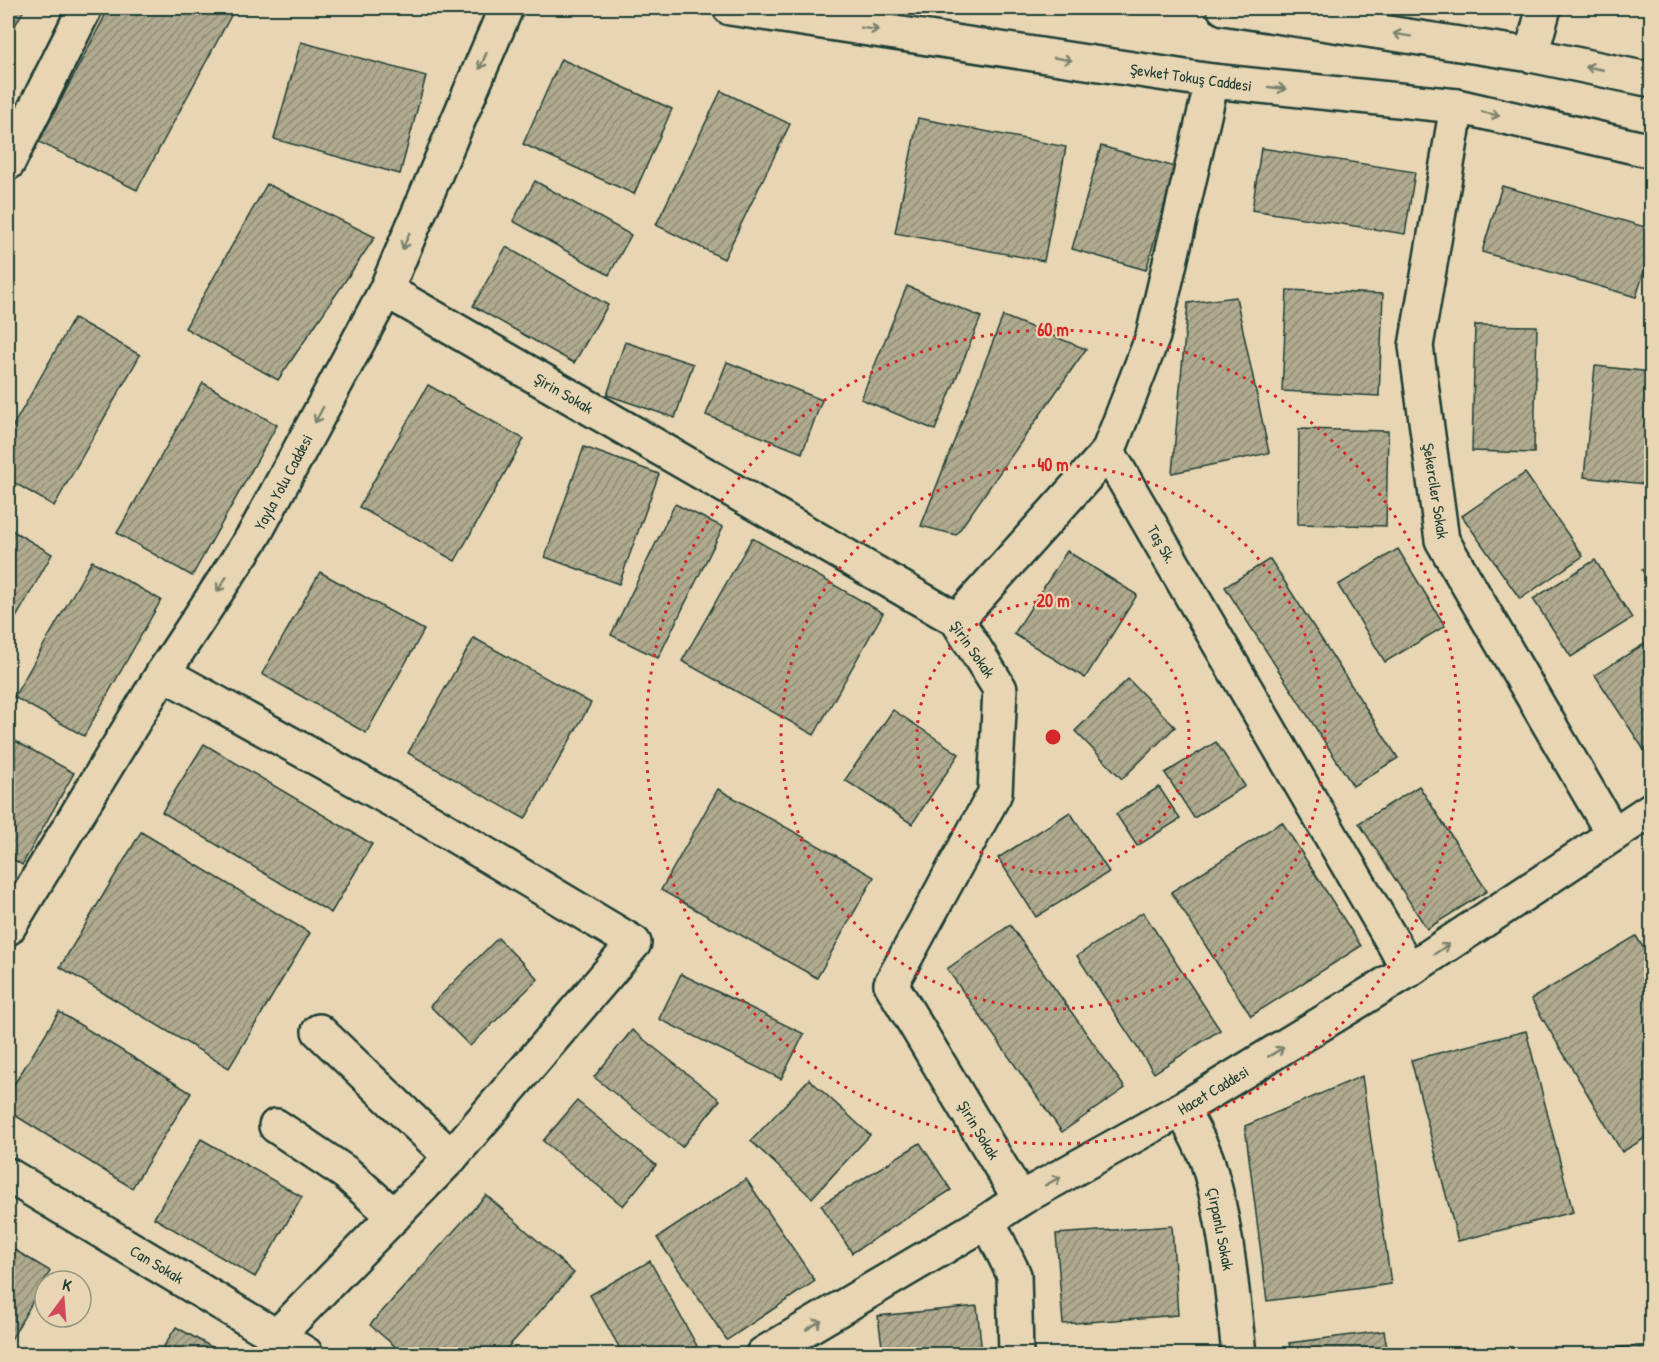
<svg xmlns="http://www.w3.org/2000/svg" width="1659" height="1362" font-family="'Patrick Hand',sans-serif">
<style>
.building{fill:url(#building-hatch);stroke:#1f3d34;stroke-width:1.5}
.lines{fill:none;stroke-linecap:round;stroke-linejoin:round}
.minor-casing{stroke:#1f3d34;stroke-width:38}
.major-casing{stroke:#1f3d34;stroke-width:38}
.minor{stroke:#e7d5b3;stroke-width:33}
.major{stroke:#e7d5b3;stroke-width:33}
.oneway{stroke:#79816d}
.ring{fill:none;stroke:#d62828;stroke-width:3;stroke-dasharray:3 6}
.labels{text-anchor:middle;dominant-baseline:central;stroke-width:4.5;stroke-linejoin:round;paint-order:stroke}
.street-label{font-size:16px;fill:#1f3d34;stroke:#e7d5b3}
.centre{fill:#d62828;stroke:#e7d5b3;stroke-width:3}
.ring-label{font-size:18px;text-anchor:middle;font-weight:bold;fill:#d62828;stroke:#e7d5b3;stroke-width:4.5;stroke-linejoin:round;paint-order:stroke}
</style>
<defs>
<pattern id="building-hatch" width="6" height="6" patternUnits="userSpaceOnUse" patternTransform="scale(1.5)"><rect width="6" height="6" fill="#b0ab90"/><path d="M-1 1l2-2M0 6l6-6M5 7l2-2" fill="none" stroke="#8f8c76"/></pattern>
</defs>
<rect width="100%" height="100%" fill="#e7d5b3"/>
<filter id="ink" filterUnits="userSpaceOnUse"><feTurbulence type="fractalNoise" baseFrequency=".0167" numOctaves="2"/><feDisplacementMap in="SourceGraphic" scale="12" xChannelSelector="R" yChannelSelector="G"/><feConvolveMatrix kernelMatrix="1 2 1 2 8 2 1 2 1" color-interpolation-filters="sRGB"/></filter>
<g filter="url(#ink)">
<!-- building -->
<g class="building">
<path d="M8 8H25L8 38Z"/>
<path d="M109 8H235L137 190 39 142Z"/>
<path d="M301 42 426 76 400 174 274 139Z"/>
<path d="M561 59 672 109 634 194 523 144Z"/>
<path d="M721 91 790 124 724 259 656 225Z"/>
<path d="M918 118 1066 147 1044 261 895 233Z"/>
<path d="M1101 146 1175 167 1146 270 1072 249Z"/>
<path d="M1261 148 1415 172 1405 234 1252 210Z"/>
<path d="M535 181 631 235 609 275 513 221Z"/>
<path d="M267 184 375 237 278 380 185 328Z"/>
<path d="M1502 186 1652 229V247L1636 297 1482 252Z"/>
<path d="M506 247 608 305 574 363 473 306Z"/>
<path d="M907 286 981 317 935 430 861 399Z"/>
<path d="M1287 290 1383 294 1379 396 1282 391Z"/>
<path d="M1236 297 1269 453 1172 473 1188 303Z"/>
<path d="M1003 316 1086 349 956 535 921 526Z"/>
<path d="M74 318 140 355 54 506 8 479V435Z"/>
<path d="M1475 325 1537 326 1534 453 1472 451Z"/>
<path d="M625 342 693 364 675 418 607 395Z"/>
<path d="M727 362 822 400 802 453 706 415Z"/>
<path d="M1595 366 1652 372V485L1584 477Z"/>
<path d="M203 383 277 425 192 576 117 533Z"/>
<path d="M428 385 524 439 455 561 359 507Z"/>
<path d="M1299 429 1388 431 1386 526 1298 524Z"/>
<path d="M584 447 659 474 619 584 545 557Z"/>
<path d="M1525 473 1583 556 1520 599 1462 516Z"/>
<path d="M675 504 723 527 658 658 611 635Z"/>
<path d="M8 528 52 554 8 632Z"/>
<path d="M752 538 883 613 814 735 682 661Z"/>
<path d="M1398 549 1445 626 1385 662 1338 585Z"/>
<path d="M1067 551 1137 595 1085 678 1014 634Z"/>
<path d="M1270 559 1398 758 1353 786 1225 587Z"/>
<path d="M1595 560 1632 618 1571 657 1533 599Z"/>
<path d="M92 561 161 600 84 736 14 697Z"/>
<path d="M1652 564V584L1642 570Z"/>
<path d="M320 572 424 630 366 733 262 674Z"/>
<path d="M474 638 591 703 525 819 408 753Z"/>
<path d="M1652 639V745L1644 750 1595 675Z"/>
<path d="M1128 679 1175 727 1122 779 1075 731Z"/>
<path d="M893 710 959 754 912 824 845 780Z"/>
<path d="M10 738 74 773 22 865 8 856V743Z"/>
<path d="M1216 742 1245 786 1194 818 1165 773Z"/>
<path d="M204 744 372 844 331 913 162 812Z"/>
<path d="M1419 786 1487 891 1427 929 1359 823Z"/>
<path d="M1159 787 1180 819 1137 846 1116 814Z"/>
<path d="M718 789 874 877 817 978 661 890Z"/>
<path d="M1070 812 1109 872 1036 917 998 858Z"/>
<path d="M1282 822 1361 946 1251 1016 1171 892Z"/>
<path d="M141 832 310 933 229 1068 60 967Z"/>
<path d="M1143 912 1220 1030 1154 1073 1077 956Z"/>
<path d="M1010 925 1125 1088 1062 1132 947 969Z"/>
<path d="M1636 936 1652 962V1134L1622 1152 1531 999Z"/>
<path d="M498 938 538 979 470 1046 430 1006Z"/>
<path d="M681 974 804 1034 781 1079 659 1019Z"/>
<path d="M59 1012 191 1093 132 1188 8 1111V1094Z"/>
<path d="M632 1030 720 1100 682 1147 594 1077Z"/>
<path d="M1526 1031 1573 1212 1458 1241 1411 1060Z"/>
<path d="M1362 1076 1391 1284 1267 1301 1245 1126Z"/>
<path d="M809 1079 870 1135 812 1198 751 1141Z"/>
<path d="M577 1101 656 1165 623 1206 543 1141Z"/>
<path d="M201 1139 302 1197 255 1277 154 1218Z"/>
<path d="M920 1143 951 1190 852 1253 821 1205Z"/>
<path d="M746 1179 815 1281 727 1340 657 1238Z"/>
<path d="M486 1195 574 1273 502 1354H404L370 1325Z"/>
<path d="M1172 1226 1178 1315 1063 1324 1056 1234Z"/>
<path d="M8 1246 50 1271 8 1345Z"/>
<path d="M650 1261 697 1346 682 1354H623L590 1295Z"/>
<path d="M977 1306 982 1354H883L878 1316Z"/>
<path d="M176 1327 224 1354H159Z"/>
<path d="M1384 1331 1388 1354H1291L1289 1343Z"/>
<path d="M1652 1345V1354H1590L1591 1349Z"/>
</g>
<g class="lines">
<defs>
<g id="minor">
<path d="M1531 55 1544 8"/>
<path d="M1212 81 1153 336 1108 452 1409 970"/>
<path d="M1457 106 1416 346 1442 540 1613 834"/>
<path d="M8 163 85 8"/>
<path d="M386 290 957 620 1000 689 995 793 891 984 1020 1199"/>
<path d="M957 620 1108 452"/>
<path d="M163 673 430 821 634 943 451 1157 277 1336"/>
<path d="M8 928 163 673 254 535 386 290 506 8"/>
<path d="M319 1031 451 1157"/>
<path d="M1182 1109C1191 1127 1202 1145 1208 1163 1227 1225 1232 1291 1239 1354"/>
<path d="M276 1126 346 1173 394 1216"/>
<path d="M8 1175 306 1354"/>
<path d="M988 1221 1014 1275 1016 1354"/>
<path d="M763 1354 988 1221 1020 1199 1182 1109 1409 970 1652 809"/>
</g>
<g id="major">
<path d="M730 8 1212 81 1457 106 1652 151"/>
<path d="M1224 8 1531 55 1652 80"/>
</g>
</defs>
<!-- minor casing -->
<use href="#minor" class="minor-casing"/>
<!-- major casing -->
<use href="#major" class="major-casing"/>
<!-- minor -->
<use href="#minor" class="minor"/>
<!-- major -->
<use href="#major" class="major"/>
</g>
<!-- one-way arrows -->
<defs><path id="oneway-shaft" d="M-6 0H5M1.5-3L5.5 0L1.5 3" fill="none" stroke-width="1.6" stroke-linecap="round" stroke-linejoin="round" transform="scale(1.5)"/></defs>
<g class="oneway">
<use href="#oneway-shaft" transform="translate(870 29) rotate(9)"/>
<use href="#oneway-shaft" transform="translate(1402 35) rotate(-171)"/>
<use href="#oneway-shaft" transform="translate(1063 59) rotate(9)"/>
<use href="#oneway-shaft" transform="translate(483 61) rotate(113)"/>
<use href="#oneway-shaft" transform="translate(1594 68) rotate(-169)"/>
<use href="#oneway-shaft" transform="translate(1277 88) rotate(6)"/>
<use href="#oneway-shaft" transform="translate(1491 114) rotate(13)"/>
<use href="#oneway-shaft" transform="translate(406 241) rotate(113)"/>
<use href="#oneway-shaft" transform="translate(319 415) rotate(118)"/>
<use href="#oneway-shaft" transform="translate(222 584) rotate(123)"/>
<use href="#oneway-shaft" transform="translate(1442 949) rotate(-34)"/>
<use href="#oneway-shaft" transform="translate(1276 1052) rotate(-31)"/>
<use href="#oneway-shaft" transform="translate(1053 1181) rotate(-29)"/>
<use href="#oneway-shaft" transform="translate(814 1325) rotate(-31)"/>
</g>
</g>
<!-- distance rings -->
<g class="ring">
<circle cx="1053" cy="737" r="136"/>
<circle cx="1053" cy="737" r="272"/>
<circle cx="1053" cy="737" r="407"/>
</g>
<g class="labels">
<!-- street labels -->
<g class="street-label">
<text transform="translate(1191 77) rotate(8)">Şevket Tokuş Caddesi</text>
<text transform="translate(564 393) rotate(30)">Şirin Sokak</text>
<text transform="translate(283 482) rotate(-62)">Yayla Yolu Caddesi</text>
<text transform="translate(1436 491) rotate(81)">Şekerciler Sokak</text>
<text transform="translate(1162 544) rotate(60)">Taş Sk.</text>
<text transform="translate(973 649) rotate(55)">Şirin Sokak</text>
<text transform="translate(1213 1090) rotate(-31)">Hacet Caddesi</text>
<text transform="translate(979 1130) rotate(59)">Şirin Sokak</text>
<text transform="translate(1221 1229) rotate(79)">Çirpanlı Sokak</text>
<text transform="translate(157 1264) rotate(31)">Can Sokak</text>
</g>
</g>
<circle cx="1053" cy="737" r="9" class="centre"/>
<g class="ring-label">
<text x="1053" y="336">60 m</text>
<text x="1053" y="471">40 m</text>
<text x="1053" y="607">20 m</text>
</g>
<!-- margin -->
<rect width="1659" height="1362" fill="none" stroke="#e7d5b3" stroke-width="30"/>
<rect x="15" y="15" width="1629" height="1332" fill="none" stroke="#1f3d34" stroke-width="2" filter="url(#ink)"/>
<!-- north arrow -->
<g transform="translate(63 1299) rotate(16)"><circle r="28" fill="#e7d5b3" stroke="#979880" stroke-width="1.5"/>
<path d="M0-4.5L10 22L0 15L-10 22Z" fill="#d1495b"/>
<text y="-9" font-size="16" font-weight="bold" text-anchor="middle" fill="#1f3d34">K</text>
</g>
</svg>
